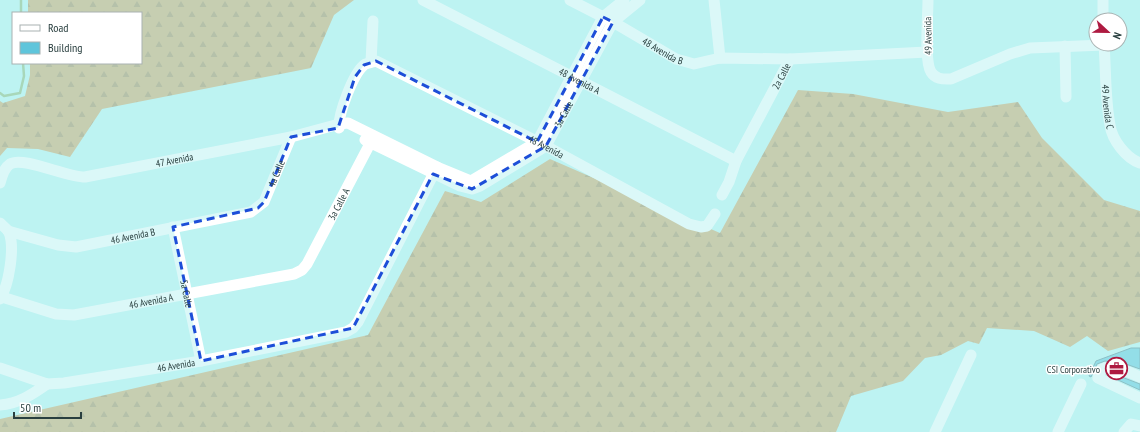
<svg xmlns="http://www.w3.org/2000/svg" width="1140" height="432" font-family="'PT Sans Narrow',sans-serif">
<style>
.forest{fill:url(#forest-firs)}
.lines{fill:none;stroke-linecap:round;stroke-linejoin:round}
.stream{stroke:#8eb675;stroke-width:2.5}
.building{fill:#5fc5db;stroke:#52838f}
.minor{stroke:#fff;stroke-width:11}
.marked{fill:none;stroke:#1d4ed8;stroke-width:3;stroke-dasharray:8 5;stroke-linejoin:round}
.labels{text-anchor:middle;dominant-baseline:central;stroke-width:3;stroke-linejoin:round;paint-order:stroke}
.street-label{font-size:10px;fill:#293f3f;stroke:#fff}
.poi-label{font-size:10px;fill:#293f3f;stroke:#fff;text-anchor:end}
</style>
<defs>
<pattern id="forest-firs" width="22" height="20" patternUnits="userSpaceOnUse"><rect width="22" height="20" fill="#d1a262"/><path d="M5 1l3.5 6h-7zM16 11l3.5 6h-7z" fill="#aa8552"/></pattern>
</defs>
<rect width="100%" height="100%" fill="#bdf3f2"/>
<!-- forest -->
<g class="forest">
<path d="M28 0H354L334 15 311 68 102 109 70 157 38 149 7 148 0 156V101L3 103 25 96 30 75V63H141V13H28Z"/>
<path d="M798 90 853 94 948 112 1018 102 1042 138 1104 200 1140 211V342L1108 351 1087 336 1070 347 1034 331 987 328 979 344 968 341 941 355 925 358 903 381 851 396 836 432H0V419L368 335 445 191 481 202 550 159 720 233Z"/>
</g>
<g class="lines">
<!-- stream -->
<g class="stream">
<path d="M21 0V13"/>
<path d="M0 93 4 96 20 93 24 76 23 63"/>
</g>
</g>
<!-- building -->
<g class="building">
<path d="M1131 348H1140V369L1123 363 1105 361 1097 364 1091 377 1089 376 1096 361Z"/>
<path d="M1107 375 1119 376 1140 384V390Z"/>
</g>
<g class="lines">
<!-- minor -->
<g class="minor">
<path id="s1" d="M423 0 736 161"/>
<path id="s2" d="M570 0 613 22 676 59 694 64 720 58 790 59 927 52"/>
<path d="M714 0 720 58"/>
<path d="M928 0C928 16 924 61 931 72 936 80 944 79 951 79L1010 54 1030 48 1104 45"/>
<path d="M1103 0V20"/>
<path id="s3" d="M1104 44C1106 71 1105 99 1110 125 1112 140 1126 158 1140 163"/>
<path d="M1065 46 1066 97"/>
<path d="M371 62 373 21"/>
<path id="s4" d="M339 128C338 114 353 74 364 65 367 63 373 62 376 61L546 146 689 224 701 227 707 226 715 214"/>
<path id="s5" d="M365 140 460 186 472 189 480 186 546 146 613 22 640 0"/>
<path id="s6" d="M0 183C2 176 4 168 10 164 23 156 66 177 85 177L291 137 339 124 348 123 437 167 471 181 537 142 603 17 624 0"/>
<path id="s7" d="M722 195 729 182 736 161 790 59"/>
<path d="M0 223C3 226 7 229 9 232 15 248 9 285 0 299"/>
<path id="s8" d="M173 227 201 361"/>
<path id="s9" d="M8 231 58 245 76 247 251 212 264 202 291 137"/>
<path id="s10" d="M2 297 56 314 74 315 294 274 302 270 307 264 374 136"/>
<path id="s11" d="M0 368 47 384 64 383 201 361 346 332 353 328 358 322 437 167"/>
<path d="M1140 377C1132 373 1111 364 1102 369 1100 371 1099 375 1098 378L1140 398"/>
<path d="M0 405C18 404 33 394 47 384"/>
<path d="M935 432 971 355"/>
<path d="M1058 432 1081 384"/>
<path d="M1124 432 1131 424 1140 426"/>
</g>
</g>
<!-- marked area -->
<path d="M0 0H1140V432H0ZM603 17 613 22 546 146 472 189 433 174 353 328 201 361 173 227 258 208 264 202 291 137 338 128 355 77 364 65 376 61 537 142Z" fill="#bdf3f2" fill-opacity=".55" fill-rule="evenodd"/>
<path class="marked" d="M603 17 613 22 546 146 472 189 433 174 353 328 201 361 173 227 258 208 264 202 291 137 338 128 355 77 364 65 376 61 537 142Z"/>
<!-- icons -->
<defs>
<symbol id="office-ring" viewBox="-11 -11 22 22"><circle r="9.5" fill="#fff" stroke="#ae1a41" stroke-width="1.5"/><path d="M-6-3h4V-5.5h4V-3h4V5H-6ZM-1-4.5V-3h2v-1.5ZM-6 0V1H6V0Z" fill="#ae1a41"/></symbol>
</defs>
<g fill-rule="evenodd">
<use href="#office-ring" x="1104" y="356" width="25" height="25"/>
</g>
<g class="labels">
<!-- street labels -->
<g class="street-label">
<text transform="translate(928 36) rotate(-91)">49 Avenida</text>
<text stroke="none"><textPath href="#s2" startOffset="106">48 Avenida B</textPath></text>
<text stroke="none"><textPath href="#s7" startOffset="133">2a Calle</textPath></text>
<text stroke="none"><textPath href="#s1" startOffset="176">48 Avenida A</textPath></text>
<text stroke="none"><textPath href="#s3" startOffset="63">49 Avenida C</textPath></text>
<text stroke="none"><textPath href="#s5" startOffset="240">3a Calle</textPath></text>
<text stroke="none"><textPath href="#s4" startOffset="272">48 Avenida</textPath></text>
<text stroke="none"><textPath href="#s6" startOffset="190">47 Avenida</textPath></text>
<text stroke="none"><textPath href="#s9" startOffset="296">4a Calle</textPath></text>
<text stroke="none"><textPath href="#s10" startOffset="383">3a Calle A</textPath></text>
<text stroke="none"><textPath href="#s9" startOffset="128">46 Avenida B</textPath></text>
<text stroke="none"><textPath href="#s8" startOffset="68">5a Calle</textPath></text>
<text stroke="none"><textPath href="#s10" startOffset="153">46 Avenida A</textPath></text>
<text stroke="none"><textPath href="#s11" startOffset="180">46 Avenida</textPath></text>
</g>
<!-- poi labels -->
<g class="poi-label">
<text x="1100" y="369">CSI Corporativo</text>
</g>
</g>
<!-- legend -->
<rect x="12" y="12" width="130" height="52" fill="#ffffff" stroke="#a9b2b2"/>
<rect x="20" y="25" width="20" height="6" fill="#ffffff" stroke="#a9b2b2"/>
<text x="48" y="32" font-size="12" fill="#293f3f">Road</text>
<rect x="20" y="42" width="20" height="12" fill="#5fc5db" stroke="#a9b2b2"/>
<text x="48" y="52" font-size="12" fill="#293f3f">Building</text>
<!-- north arrow -->
<g transform="translate(1108 32) rotate(112)"><circle r="19" fill="#ffffff" stroke="#a9b2b2"/>
<path d="M0-3L7 15L0 10L-7 15Z" fill="#ae1a41"/>
<text y="-6" font-size="11" font-weight="bold" text-anchor="middle" fill="#293f3f">N</text>
</g>
<!-- scale -->
<path d="M14 412v6h67v-6" fill="none" stroke="#293f3f" stroke-width="2"/>
<text x="20" y="412" font-size="12" fill="#293f3f" stroke="#ffffff" stroke-width="3" paint-order="stroke">50 m</text>
</svg>
